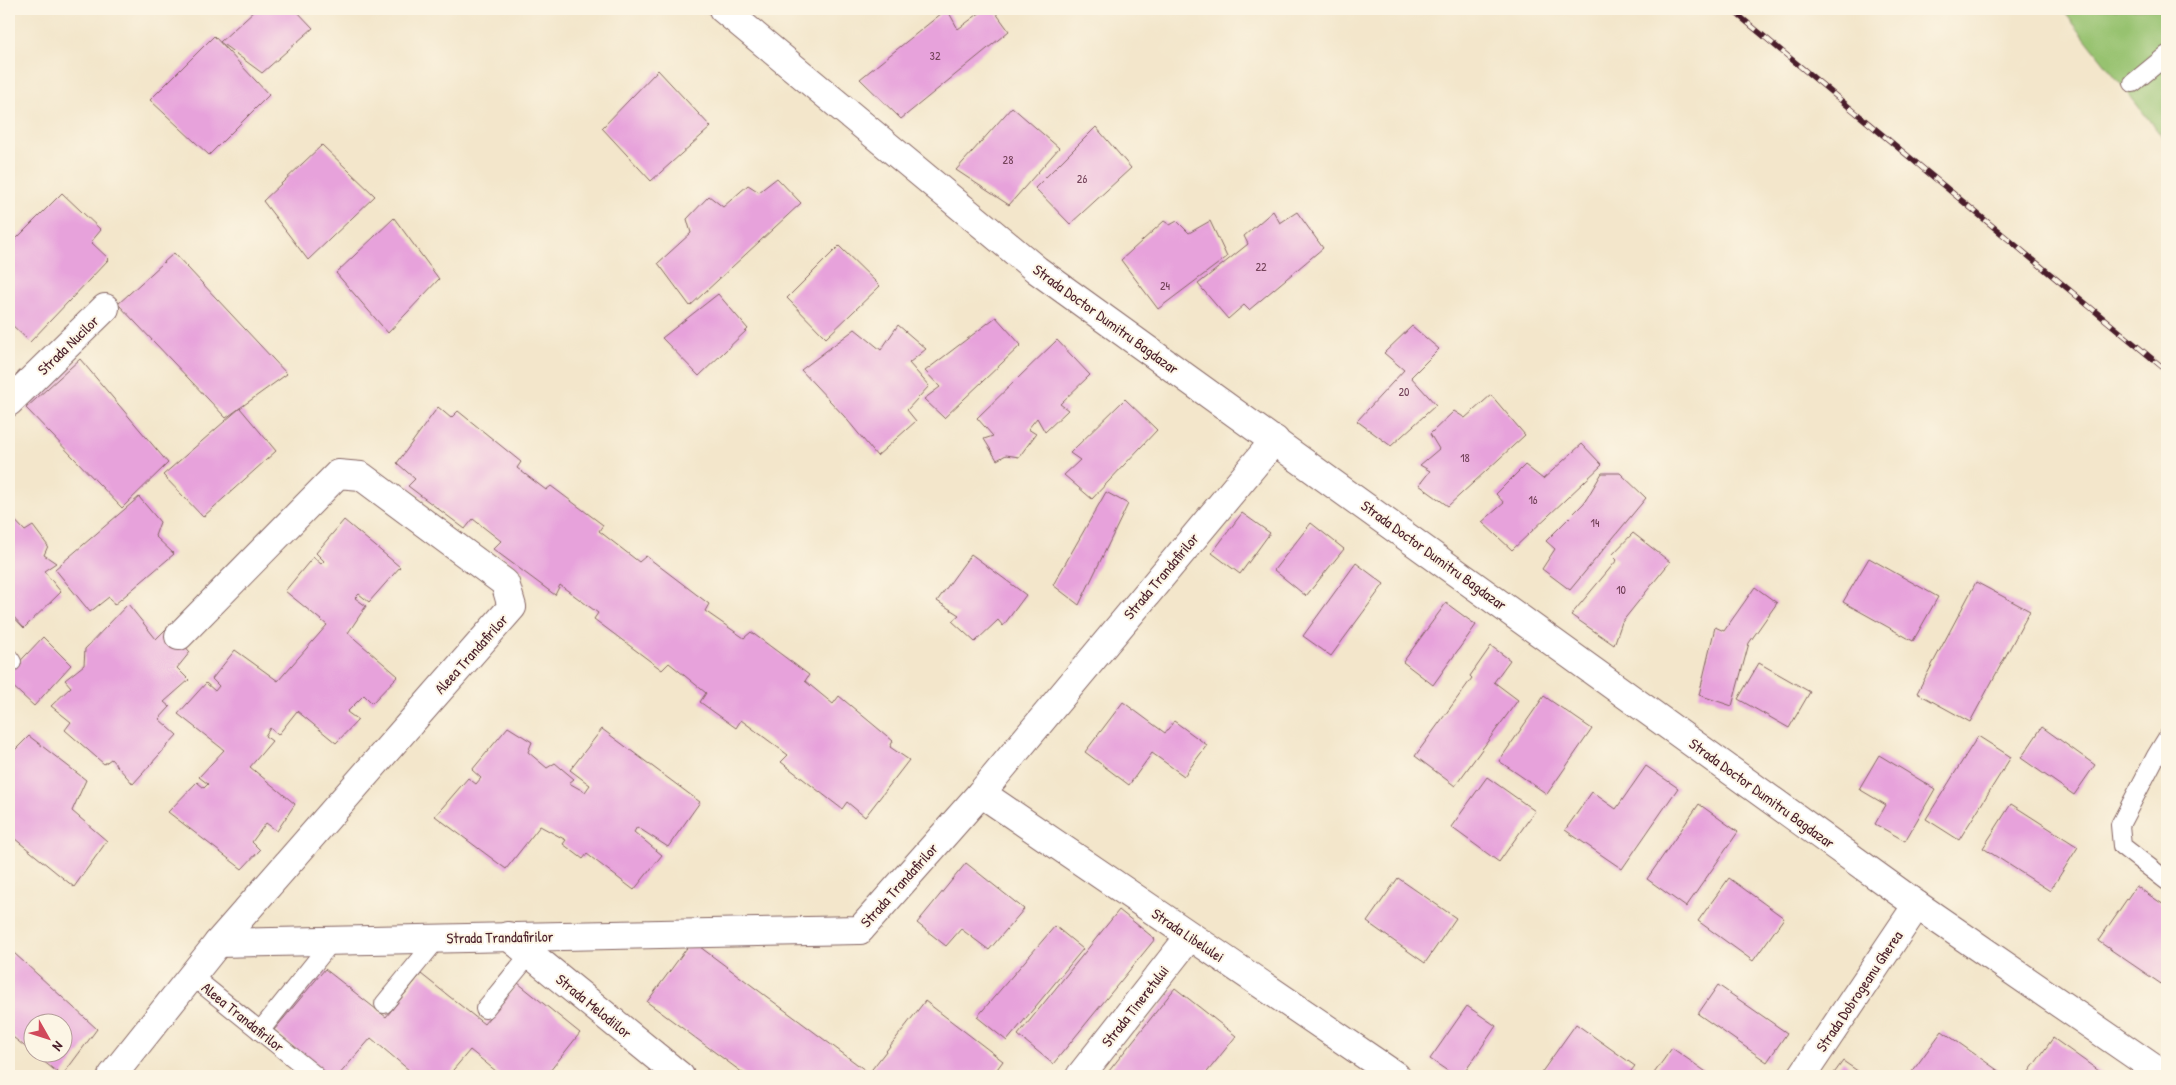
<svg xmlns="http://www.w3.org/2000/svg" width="2176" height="1085" font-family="'Patrick Hand',sans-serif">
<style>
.green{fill:#97c26f;stroke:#70704d}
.building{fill:#e7a2db;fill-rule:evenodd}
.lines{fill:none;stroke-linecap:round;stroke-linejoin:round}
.lane-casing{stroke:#856563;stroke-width:20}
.street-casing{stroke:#856563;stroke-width:30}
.lane{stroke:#fff;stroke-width:18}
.street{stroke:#fff;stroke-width:28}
.rail-casing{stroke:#4a1f2b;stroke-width:5.5}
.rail{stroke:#fcf5e5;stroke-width:4;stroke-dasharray:11;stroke-linecap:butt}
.labels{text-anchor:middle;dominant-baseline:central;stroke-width:4;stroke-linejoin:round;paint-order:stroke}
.number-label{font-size:12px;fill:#714057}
.street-label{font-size:15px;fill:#4a1f2b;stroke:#fcf5e5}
</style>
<rect width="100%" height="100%" fill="#fcf5e5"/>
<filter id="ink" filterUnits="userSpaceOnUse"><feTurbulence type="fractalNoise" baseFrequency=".02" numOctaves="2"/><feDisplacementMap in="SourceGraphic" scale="10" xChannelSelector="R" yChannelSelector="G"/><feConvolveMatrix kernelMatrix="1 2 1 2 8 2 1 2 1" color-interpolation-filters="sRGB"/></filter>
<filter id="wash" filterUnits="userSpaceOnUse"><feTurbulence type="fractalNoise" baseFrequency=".0096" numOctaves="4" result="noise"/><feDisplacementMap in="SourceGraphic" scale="20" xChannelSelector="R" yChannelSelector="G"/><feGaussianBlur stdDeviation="1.12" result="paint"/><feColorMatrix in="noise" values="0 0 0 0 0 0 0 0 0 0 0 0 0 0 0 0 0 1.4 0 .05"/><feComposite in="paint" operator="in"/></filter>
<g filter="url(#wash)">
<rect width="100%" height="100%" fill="#f3e6cb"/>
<!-- green -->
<path class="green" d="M2062 9H2167V143Z"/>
<g id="blocks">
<!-- building -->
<g class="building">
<path d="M256 9H295L313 28 262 73 220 42Z"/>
<path d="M947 9 958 29 985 9H993L1009 31 901 119 860 79Z"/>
<path d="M214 36 269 95 209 155 150 100Z"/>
<path d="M658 70 711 127 651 181 602 128Z"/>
<path d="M1012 107 1059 148 1009 205 956 170Z"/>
<path d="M1096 127 1131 168 1070 224 1035 188Z"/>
<path d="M322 145 375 196 308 260 263 201Z"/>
<path d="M777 178 801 203 690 306 658 263 691 233 687 219 709 196 723 207 748 185 759 192Z"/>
<path d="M62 193 101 230 91 242 109 259 30 342 9 322V305L12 302 9 298V246Z"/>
<path d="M1273 211 1280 223 1297 212 1323 248 1249 310 1244 305 1228 319 1198 284 1248 244 1244 236Z"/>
<path d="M394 218 439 279 388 333 336 273Z"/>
<path d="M1164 221 1170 225 1177 221 1189 233 1210 221 1227 257 1158 309 1121 260Z"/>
<path d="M839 246 880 286 826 338 787 298Z"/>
<path d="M174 253 287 374 226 418 118 304Z"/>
<path d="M718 294 748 329 699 376 662 338Z"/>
<path d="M996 317 1021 345 944 418 924 399 940 387 925 371Z"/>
<path d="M898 325 926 349 909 363 929 386 907 410 916 421 877 456 844 416 801 370 855 329 881 350Z"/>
<path d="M1412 326 1439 349 1411 377 1436 405 1391 446 1357 421 1404 370 1384 353Z"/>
<path d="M1057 340 1090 375 1060 404 1068 410 1045 432 1037 418 1028 429 1036 434 1019 457 1006 455 997 460 984 439 993 436 977 418Z"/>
<path d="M80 359 168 463 122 508 26 408Z"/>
<path d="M1491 395 1525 435 1448 506 1419 485 1430 471 1420 465 1439 449 1430 434 1454 411 1465 418Z"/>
<path d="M1125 399 1157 430 1092 499 1064 475 1080 460 1070 453Z"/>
<path d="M438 407 451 418 458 411 521 462 517 468 546 490 551 486 603 525 599 531 639 562 646 556 709 604 705 611 744 638 751 632 809 675 805 681 833 704 839 696 893 741 890 747 909 760 865 817 847 802 842 809 781 762 788 755 741 720 736 728 700 702 706 693 669 663 662 670 594 619 598 613 560 585 555 595 493 549 501 541 473 519 465 529 408 486 415 479 397 463Z"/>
<path d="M240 408 276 451 203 517 163 475Z"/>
<path d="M1582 444 1602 465 1512 550 1482 522 1504 503 1496 494 1525 465 1543 479Z"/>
<path d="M1602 473H1620L1646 498 1570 590 1542 569 1555 549 1546 541 1584 503Z"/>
<path d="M1106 492 1128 504 1079 605 1053 585Z"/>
<path d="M139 497 160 522 155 536 174 554 114 605 109 597 90 612 55 569Z"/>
<path d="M1242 513 1270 533 1240 574 1212 553Z"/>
<path d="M9 514 25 531 33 526 48 546 44 555 56 563 44 571 61 592 24 628 9 612Z"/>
<path d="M344 520 400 567 369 602 359 594 355 598 366 606 348 633 398 676 372 703 364 695 347 712 358 720 336 743 297 711 278 735 270 728 265 736 272 741 250 767 295 804 277 831 266 823 252 842 260 850 242 869 168 812 197 782 204 788 208 784 199 777 224 750 178 714 206 683 215 691 219 686 212 679 235 650 278 681 327 625 285 591 313 557 321 564 324 561 316 553Z"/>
<path d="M1311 523 1344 549 1306 596 1274 570Z"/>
<path d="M1633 533 1670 562 1622 622 1614 645 1571 615 1617 560 1612 555Z"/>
<path d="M971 554 1026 595 1003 626 998 620 975 642 952 621 959 615 937 601Z"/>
<path d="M1869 558 1938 597 1913 641 1843 602Z"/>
<path d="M1356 563 1384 584 1331 656 1303 636Z"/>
<path d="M1976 582 2030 611 1970 722 1917 693Z"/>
<path d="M1755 587 1777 603 1749 643 1732 706 1699 695 1715 627 1724 631Z"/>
<path d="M1446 603 1476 625 1433 685 1403 662Z"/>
<path d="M128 604 156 639 168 627 190 652 177 668 189 680 164 702 170 707 159 719 177 735 133 784 111 759 104 764 65 730 71 722 51 706 71 687 65 680 84 665 85 649Z"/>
<path d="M43 637 71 665 34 706 9 683V673Z"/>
<path d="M1491 646 1510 660 1494 682 1518 700 1455 786 1415 756 1472 678 1470 676Z"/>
<path d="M1759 663 1810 692 1789 728 1738 699Z"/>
<path d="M1544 696 1592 729 1547 794 1499 761Z"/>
<path d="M1123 702 1165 733 1174 721 1207 745 1184 776 1152 753 1129 785 1085 752Z"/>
<path d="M508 727 532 742 528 752 547 768 555 763 574 779 569 783 585 792 590 785 570 770 602 729 700 802 668 847 637 827 634 832 662 855 634 890 587 854 583 859 563 844 566 840 540 826 506 869 435 816 468 778 476 784 481 778 472 770Z"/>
<path d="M2042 727 2095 765 2074 795 2021 758Z"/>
<path d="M29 736 86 780 72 811 107 841 74 887 9 834V756Z"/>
<path d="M1978 736 2011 757 1959 840 1926 819Z"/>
<path d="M1879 755 1935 789 1905 841 1875 824 1886 805 1859 789Z"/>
<path d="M1646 766 1678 788 1622 869 1565 830 1592 792 1616 809Z"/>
<path d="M1487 777 1535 811 1499 862 1451 827Z"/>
<path d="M1699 804 1738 832 1686 907 1647 879Z"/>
<path d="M2011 804 2078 847 2050 891 1983 848Z"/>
<path d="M966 863 1024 909 989 950 961 929 946 946 917 923Z"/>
<path d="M1398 878 1456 918 1425 963 1367 922Z"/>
<path d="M1729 878 1784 918 1753 961 1698 921Z"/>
<path d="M2136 886 2167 907V988L2098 941Z"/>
<path d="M1119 910 1155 939 1053 1064 1018 1035Z"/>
<path d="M1055 926 1083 949 1007 1041 977 1017Z"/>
<path d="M692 941 869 1073 925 1001 1003 1061 992 1076H747L647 1002Z"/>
<path d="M14 953 97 1029 62 1076 9 1034V959ZM32 1022H62V1052H32Z"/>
<path d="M325 969 386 1017 421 974 484 1024 518 983 580 1033 546 1076H502L470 1050 448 1076H416L371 1038 338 1076H329L274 1030Z"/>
<path d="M1718 985 1787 1033 1767 1062 1698 1014Z"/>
<path d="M1175 988 1236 1036 1204 1076H1105Z"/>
<path d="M1467 1006 1496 1026 1462 1076H1455L1430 1059Z"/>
<path d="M1576 1024 1635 1066 1627 1076H1539Z"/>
<path d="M1942 1031 2003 1074 2002 1076H1909Z"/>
<path d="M2053 1038 2106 1076H2026Z"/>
<path d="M1672 1048 1712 1076H1652Z"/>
<path d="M1843 1061 1865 1076H1832Z"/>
</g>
</g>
</g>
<g filter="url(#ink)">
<use href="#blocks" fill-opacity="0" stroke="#856563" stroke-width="1"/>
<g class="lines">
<defs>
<g id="lane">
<path d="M2133 83 2167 55"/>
<path d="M9 658 12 662"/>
<path d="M2167 738 2156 756 2120 825 2122 846 2167 881"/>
<path d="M192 976 316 1076"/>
<path d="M384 1004 438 938"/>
<path d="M485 1009 530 954"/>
<path d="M260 1031 333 940"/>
</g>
<g id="street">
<path d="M723 9 1037 270 1917 905 2165 1076"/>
<path d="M9 402 105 308"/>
<path d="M981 793 1396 1076"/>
<path d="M508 936 680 1076"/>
<path d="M218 943 860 930 981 793 1275 440"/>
<path d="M112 1076 218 943 512 607 505 583 361 476 338 474 179 636"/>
<path d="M1080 1076 1190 936"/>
<path d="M1802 1076 1917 905"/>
</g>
</defs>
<!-- lane casing -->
<use href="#lane" class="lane-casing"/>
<!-- street casing -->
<use href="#street" class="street-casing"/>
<!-- lane -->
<use href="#lane" class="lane"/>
<!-- street -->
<use href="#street" class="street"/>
<defs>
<path id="rail" d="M1731 9 2167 371"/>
</defs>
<!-- rail casing -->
<use href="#rail" class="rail-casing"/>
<!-- rail -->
<use href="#rail" class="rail"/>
</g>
</g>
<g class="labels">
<!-- number labels -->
<g class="number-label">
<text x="935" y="55">32</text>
<text x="1008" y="159">28</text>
<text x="1082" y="178">26</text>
<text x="1261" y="266">22</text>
<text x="1165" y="285">24</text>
<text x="1404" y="391">20</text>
<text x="1465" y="457">18</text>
<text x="1533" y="499">16</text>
<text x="1595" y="522">14</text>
<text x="1621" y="589">10</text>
</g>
<!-- street labels -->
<g class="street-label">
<text transform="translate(1106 319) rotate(36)">Strada Doctor Dumitru Bagdazar</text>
<text transform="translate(68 345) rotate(-44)">Strada Nucilor</text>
<text transform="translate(1434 555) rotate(36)">Strada Doctor Dumitru Bagdazar</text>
<text transform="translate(1161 576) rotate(-50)">Strada Trandafirilor</text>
<text transform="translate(471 654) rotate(-48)">Aleea Trandafirilor</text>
<text transform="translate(1762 793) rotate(36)">Strada Doctor Dumitru Bagdazar</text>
<text transform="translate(899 885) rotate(-48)">Strada Trandafirilor</text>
<text transform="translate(1188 935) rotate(34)">Strada Libelulei</text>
<text transform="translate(500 937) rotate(-1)">Strada Trandafirilor</text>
<text transform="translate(1859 991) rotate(-56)">Strada Dobrogeanu Gherea</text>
<text transform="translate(594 1006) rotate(39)">Strada Melodiilor</text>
<text transform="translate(1135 1006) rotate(-52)">Strada Tineretului</text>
<text transform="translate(243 1017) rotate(39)">Aleea Trandafirilor</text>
</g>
</g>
<!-- margin -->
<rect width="2176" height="1085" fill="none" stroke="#fcf5e5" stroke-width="30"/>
<!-- north arrow -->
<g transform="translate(48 1038) rotate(129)"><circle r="24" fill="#fcf5e5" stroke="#b59f9b"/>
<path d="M0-4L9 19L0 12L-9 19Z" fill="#d1495b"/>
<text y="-8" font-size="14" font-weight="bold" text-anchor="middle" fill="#4a1f2b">N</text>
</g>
</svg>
